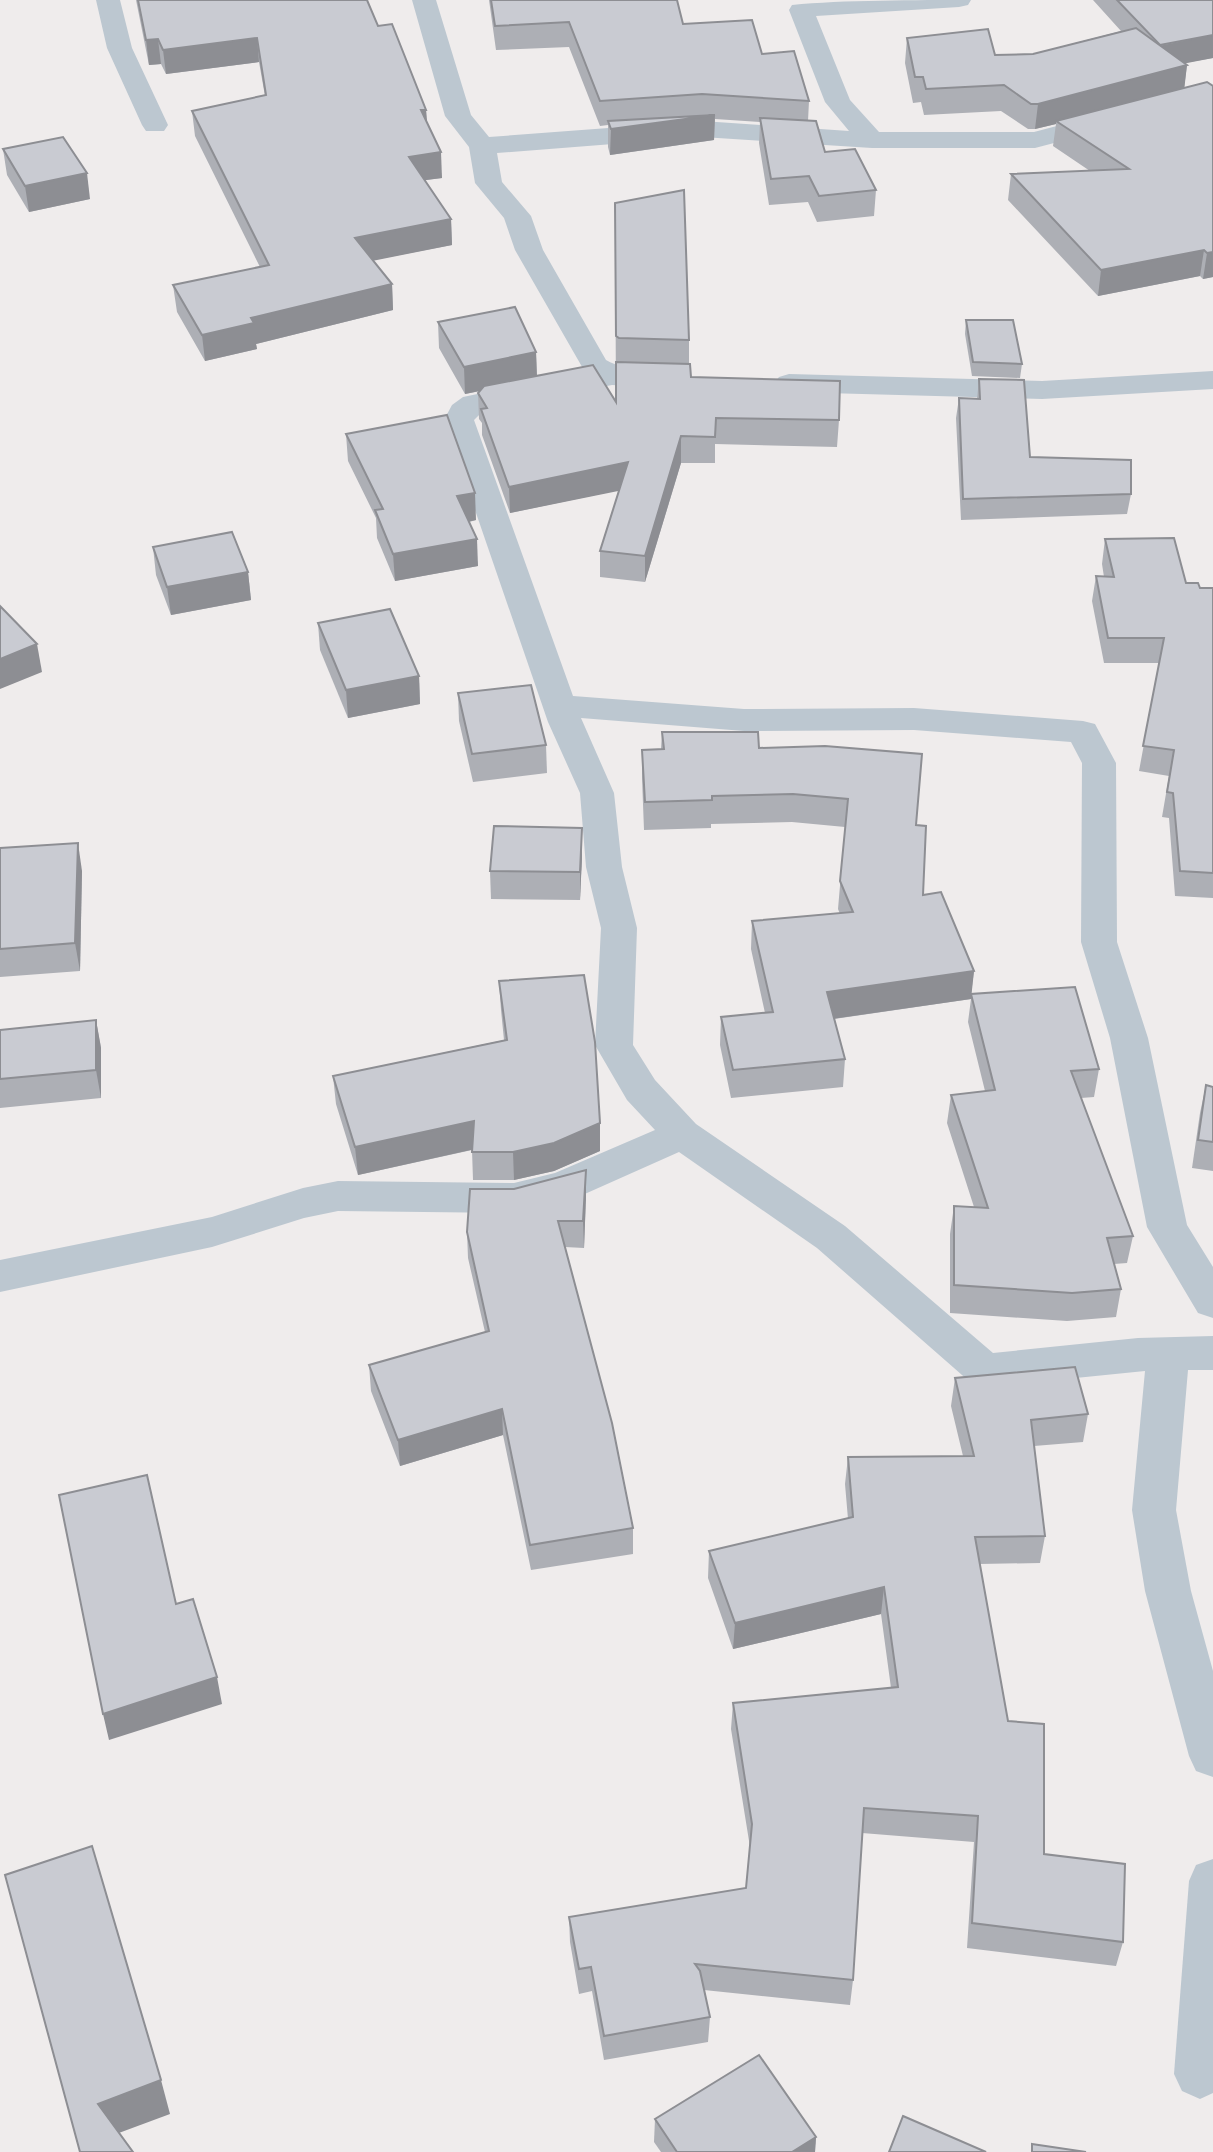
<svg xmlns="http://www.w3.org/2000/svg" width="1213" height="2152" font-family="Mulish,sans-serif">
<style>
.lines{fill:none;stroke-linecap:round;stroke-linejoin:round}
.minor{fill:#bcc7d0;fill-rule:evenodd}
.wall{fill:#adafb5}
.shaded-wall{fill:#8d8e93}
.building{fill:#c9cbd2;stroke:#8d8e93;stroke-width:2}
</style>
<rect width="100%" height="100%" fill="#efecec"/>
<g class="lines">
<!-- minor -->
<g class="minor">
<path d="M96 0H120L132 48 168 125 164 131H146L142 125 107 48Z"/>
<path d="M412 0H436L471 115 489 137 702 121 849 131 825 102 789 10 792 5C842 0 918 0 971 0L968 5 959 7 816 16 850 100 879 132H1034L1106 113 1115 115 1119 121 1115 127 1035 148H872L702 137 497 153 502 182 531 216 543 250 606 360C628 373 655 367 679 373L684 379 679 385 669 388 612 385 484 410 474 420 573 696 744 709 914 708 1083 721 1095 724 1116 763 1117 942 1148 1038 1187 1225 1213 1267V1318L1198 1313 1147 1227 1110 1038 1081 942 1082 763 1071 742 914 730 744 731 581 718 614 793 622 867 637 928 633 1045 655 1080 696 1124 845 1226 993 1353 1138 1338 1213 1336V1370H1188L1176 1510 1191 1591 1213 1671V1777L1196 1771 1189 1756 1145 1591 1132 1510 1145 1371 985 1387 970 1382 817 1248 679 1152 578 1197 514 1213 338 1211 304 1218 212 1247 0 1292V1260L212 1217 303 1188 338 1181 514 1183 555 1173 655 1130 627 1100 595 1045 601 928 586 867 580 793 548 722 444 420 452 405 463 397 585 372 515 250 504 218 475 183 469 147 445 116Z"/>
<path d="M1213 371V389L1042 399 789 392 779 389 774 383 779 377 789 374 1042 381Z"/>
<path d="M1213 1859V2093L1200 2099 1182 2091 1174 2074 1189 1881 1196 1865Z"/>
</g>
</g>
<!-- wall -->
<g class="wall">
<path d="M136 0H367L378 26 426 110 427 122 442 178 425 180 451 219 452 245 373 260 392 284 393 310 256 344 257 349 205 361 177 312 173 285 260 267 195 136 192 111 265 96 259 62 166 74 161 64 149 65Z"/>
<path d="M489 0H677L683 24 762 54 809 101 808 121 825 152 876 190 874 216 817 222 808 202 769 205 759 143 760 122 715 119 714 140 610 155 608 147V125L600 126 569 47 496 50Z"/>
<path d="M1093 0H1213V58L1184 63 1187 65 1184 88 1213 277 1203 279 1200 276 1098 296 1008 200 1011 174 1090 171 1053 146 1056 124 1035 129H1028L1001 111 924 115 921 102 913 103 905 63 907 38 995 55 1033 54 1121 31Z"/>
<path d="M3 149 90 199 29 212 7 175Z"/>
<path d="M615 203 689 340V364L691 377 839 420 837 447 715 444V463H681L645 582 600 577V551L619 490 510 513 482 435V423L479 419 478 393 480 391 465 394 439 348 438 322 536 352 537 376 616 402Z"/>
<path d="M966 320 1022 364 1020 378 972 376 965 334Z"/>
<path d="M979 379 1030 457 1131 494 1127 514 961 520 956 418 959 398 977 399Z"/>
<path d="M346 434 476 520 469 522 478 566 395 581 377 538 376 518 348 461Z"/>
<path d="M1105 539 1186 583 1200 588H1213V898L1175 896 1169 818 1162 817 1169 776 1139 771 1159 663H1104L1092 601 1096 576 1104 577 1102 564Z"/>
<path d="M153 547 248 572 251 600 171 615 156 575Z"/>
<path d="M318 623 419 676 420 704 348 718 320 650Z"/>
<path d="M458 693 546 745 547 773 473 782 459 721Z"/>
<path d="M662 732 759 748 916 825 923 895 974 971 971 994 1099 1069 1094 1097 1081 1098 1133 1236 1127 1263 1114 1264 1121 1289 1116 1317 1067 1321 950 1313V1234L954 1206 974 1207 947 1123 951 1095 985 1091 968 1022 971 999 834 1019 845 1059 843 1087 731 1098 720 1045 721 1017 765 1013 751 949 752 921 840 914 838 909 845 827 792 822 711 824V828L644 830 642 778V750L661 749Z"/>
<path d="M0 848 82 871 80 971 0 977Z"/>
<path d="M582 856 580 900 491 899 490 871Z"/>
<path d="M499 981 600 1151 554 1171 514 1180H473L472 1150 358 1175 336 1104 333 1076 504 1040 501 1010Z"/>
<path d="M96 1020 101 1048V1098L0 1108V1030Z"/>
<path d="M1206 1085 1213 1087V1171L1192 1168 1200 1113Z"/>
<path d="M586 1196 584 1248 565 1247 633 1528V1554L531 1570 503 1435 400 1466 371 1391 369 1365 485 1332 468 1258 467 1232Z"/>
<path d="M955 1378 1088 1414 1083 1442 1034 1446 1045 1536 1040 1563 979 1564 1008 1721 1044 1854 1123 1942 1116 1966 967 1948 974 1842 862 1833 853 1980 850 2005 704 1990 710 2017 708 2042 604 2060 592 1991 579 1994 570 1942 569 1917 746 1888 750 1847 731 1729 733 1703 891 1688 881 1614 733 1649 708 1578 709 1551 848 1519 845 1484 848 1457 963 1456 951 1406Z"/>
<path d="M655 2119 816 2137 815 2152H661L654 2142Z"/>
</g>
<!-- shaded-wall -->
<g class="shaded-wall">
<path d="M1213 35V58L1156 69 1159 46Z"/>
<path d="M257 38 259 62 166 74 163 50Z"/>
<path d="M158 39 161 64 149 65 146 40Z"/>
<path d="M1187 65 1184 91 1056 121V124L1035 129 1038 104Z"/>
<path d="M421 110H426L428 135Z"/>
<path d="M715 115 714 140 610 155 611 129Z"/>
<path d="M441 152 442 178 411 182 409 157Z"/>
<path d="M87 173 90 199 29 212 25 186Z"/>
<path d="M451 219 452 245 357 264 355 238Z"/>
<path d="M1204 250 1200 276 1098 296 1101 270Z"/>
<path d="M1213 252V277L1203 279 1207 253Z"/>
<path d="M392 284 393 310 256 344 257 349 205 361 202 335 251 318Z"/>
<path d="M536 352 537 379 465 394 464 367Z"/>
<path d="M681 436V463L645 582V556Z"/>
<path d="M628 462V489L510 513 509 487Z"/>
<path d="M475 493 476 520 458 524 457 496Z"/>
<path d="M477 539 478 566 395 581 393 554Z"/>
<path d="M248 572 251 600 171 615 167 587Z"/>
<path d="M37 644 42 672 0 689V659Z"/>
<path d="M419 676 420 704 348 718 346 690Z"/>
<path d="M582 828V856L580 900V872Z"/>
<path d="M78 843 82 871 80 971 75 943Z"/>
<path d="M974 971 971 999 825 1020 827 992Z"/>
<path d="M96 1020 101 1048V1098L96 1070Z"/>
<path d="M474 1121 475 1149 358 1175 355 1147Z"/>
<path d="M600 1123V1151L554 1171 514 1180 513 1152Z"/>
<path d="M586 1170V1196L584 1248 583 1221Z"/>
<path d="M502 1409 503 1435 400 1466 398 1440Z"/>
<path d="M884 1587 881 1614 733 1649 735 1623Z"/>
<path d="M217 1677 222 1704 109 1740 103 1714Z"/>
<path d="M161 2080 170 2114 108 2137 98 2104Z"/>
<path d="M816 2137 815 2152H792Z"/>
</g>
<!-- building -->
<g class="building">
<path d="M138 0H367L378 26 392 24 426 110H421L441 152 409 157 451 219 355 238 392 284 251 318 254 323 202 335 173 285 269 265 192 111 266 95 257 38 163 50 158 39 146 40Z"/>
<path d="M491 0H677L683 24 752 20 762 54 794 51 809 101 702 94 600 101 569 22 495 26Z"/>
<path d="M1117 0H1213V35L1160 45Z"/>
<path d="M1136 28 1187 65 1038 104H1031L1004 85 926 89 923 77H915L907 38 988 29 995 55 1033 54Z"/>
<path d="M1207 82 1213 86V252L1207 253 1204 250 1101 270 1011 174 1129 169 1056 121Z"/>
<path d="M715 115 611 129 608 121Z"/>
<path d="M760 118 816 121 825 152 855 149 876 190 819 196 809 176 771 179Z"/>
<path d="M63 137 87 173 25 186 3 149Z"/>
<path d="M684 190 689 340 619 338 616 336 615 203Z"/>
<path d="M515 307 536 352 464 367 438 322Z"/>
<path d="M966 320H1013L1022 364 973 362Z"/>
<path d="M616 362 690 364 691 377 840 381 839 420 716 418 715 437 681 436 645 556 600 551 628 462 509 487 481 409 487 408 478 393 484 386 593 365 616 402Z"/>
<path d="M979 379 1024 380 1030 457 1131 460V494L963 499 959 398 980 399Z"/>
<path d="M447 415 475 493 457 496 477 539 393 554 375 510 383 509 346 434Z"/>
<path d="M232 532 248 572 167 587 153 547Z"/>
<path d="M1174 538 1186 583H1198L1200 588H1213V873L1180 871 1173 793 1167 792 1174 750 1143 746 1164 638H1108L1096 576 1114 577 1105 539Z"/>
<path d="M0 606 37 644 0 659Z"/>
<path d="M390 609 419 676 346 690 318 623Z"/>
<path d="M531 685 546 745 472 754 458 693Z"/>
<path d="M662 732H758L759 748 825 746 922 754 916 825 926 826 923 895 941 892 974 971 827 992 845 1059 733 1070 721 1017 773 1012 752 921 853 912 840 881 848 799 793 794 712 796V800L645 802 642 750 664 749Z"/>
<path d="M494 826 582 828 580 872 490 871Z"/>
<path d="M78 843 75 943 0 949V848Z"/>
<path d="M584 975 595 1042 600 1123 554 1143 513 1152H472L474 1121 355 1147 333 1076 507 1040 499 981Z"/>
<path d="M1075 987 1099 1069 1071 1071 1133 1236 1107 1238 1121 1289 1072 1293 954 1285V1206L988 1208 951 1095 995 1090 971 994Z"/>
<path d="M96 1020V1070L0 1079V1030Z"/>
<path d="M1206 1085 1213 1087V1142L1198 1140Z"/>
<path d="M586 1170 583 1221H558L612 1423 633 1528 530 1545 502 1409 398 1440 369 1365 489 1331 467 1232 470 1189H514Z"/>
<path d="M1075 1367 1088 1414 1031 1420 1045 1536 975 1537 1008 1721 1044 1724V1854L1125 1864 1123 1942 972 1923 978 1816 864 1808 853 1980 695 1964 700 1971 710 2017 604 2036 591 1967 579 1969 569 1917 746 1888 752 1824 733 1703 898 1687 884 1587 735 1623 709 1551 853 1517 848 1457 974 1456 955 1378Z"/>
<path d="M147 1475 176 1604 193 1599 217 1677 103 1714 59 1495Z"/>
<path d="M92 1846 161 2080 98 2104 133 2152H80L5 1875Z"/>
<path d="M759 2055 816 2137 792 2152H677L655 2119Z"/>
<path d="M903 2116 986 2152H889Z"/>
<path d="M1032 2144 1086 2152H1032Z"/>
</g>
</svg>
